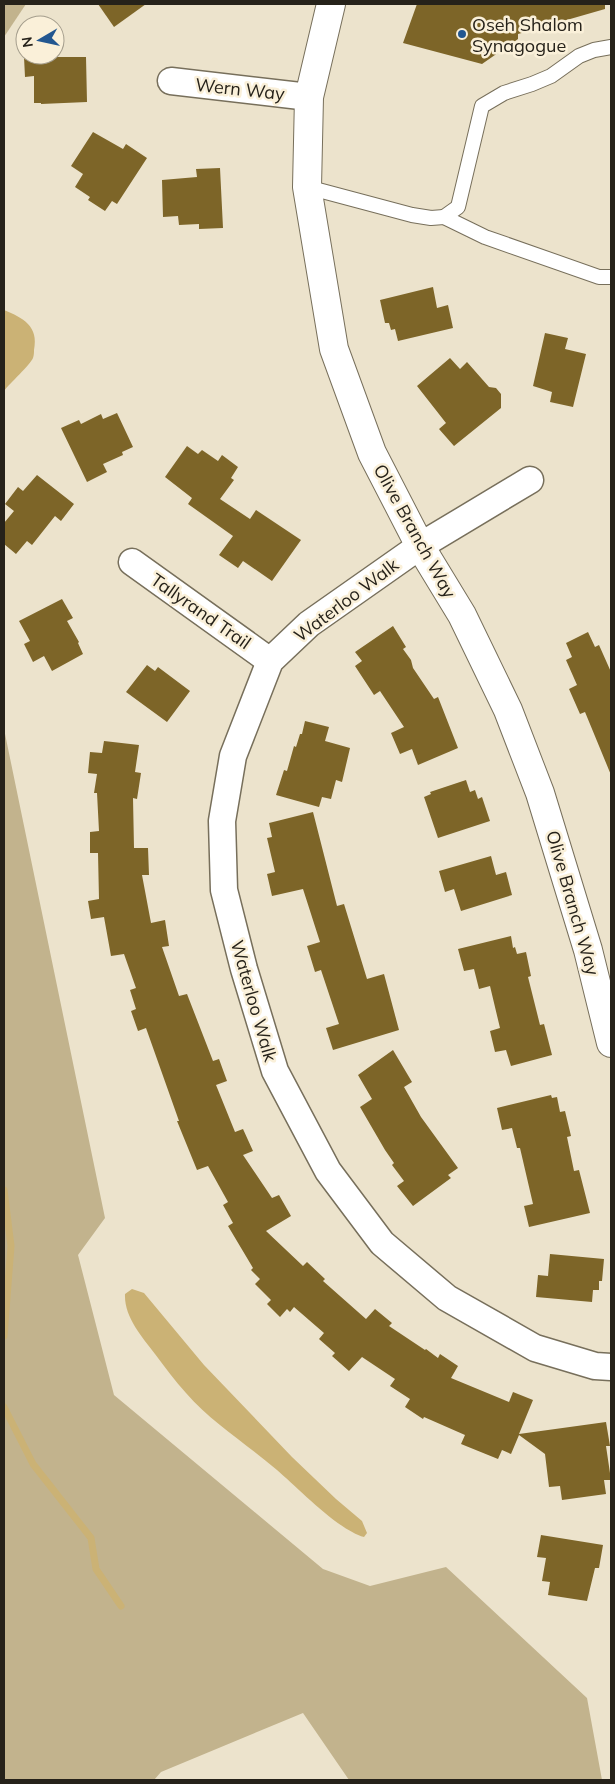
<svg xmlns="http://www.w3.org/2000/svg" width="615" height="1784" font-family="Mulish,sans-serif">
<style>
.green{fill:#c2b38d}
.water{fill:#cbb275}
.lines{fill:none;stroke-linecap:round;stroke-linejoin:round}
.stream{stroke:#cbb275;stroke-width:7}
.building{fill:#7d6528}
.lane-casing{stroke:#776f5b;stroke-width:16}
.street-casing{stroke:#776f5b;stroke-width:29}
.secondary-casing{stroke:#776f5b;stroke-width:30}
.lane{stroke:#fff;stroke-width:14}
.street{stroke:#fff;stroke-width:26}
.secondary{stroke:#fff;stroke-width:28}
.poi-dot{fill:#235790;stroke:#faf0d9;stroke-width:2}
.labels{text-anchor:middle;dominant-baseline:central;stroke-width:5;stroke-linejoin:round;paint-order:stroke}
.poi-label{font-size:18px;fill:#26221a;stroke:#faf0d9;text-anchor:start}
.street-label{font-size:18px;fill:#26221a;stroke:#faf0d9}
</style>
<rect width="100%" height="100%" fill="#ece3cc"/>
<!-- green -->
<g class="green">
<path d="M4 4H26L4 37Z"/>
<path d="M4 729 105 1218 78 1255 114 1395 323 1569 370 1586 446 1567 587 1698 602 1780H349L303 1713 161 1772 154 1780H4Z"/>
</g>
<!-- water -->
<g class="water">
<path d="M4 310C23 318 39 326 34 350 34 352 34 355 33 358 30 365 10 383 4 391Z"/>
<path d="M132 1289 144 1293 204 1365 292 1457 336 1499 362 1521 367 1533 364 1537C338 1530 298 1488 277 1470 247 1444 212 1423 186 1393 175 1381 165 1367 155 1354 142 1337 124 1317 125 1294Z"/>
</g>
<g class="lines">
<!-- stream -->
<g class="stream">
<path d="M4 1190 11 1246 4 1336"/>
<path d="M4 1407 33 1464 91 1538 96 1569 121 1606"/>
</g>
</g>
<!-- building -->
<g class="building">
<path d="M98 4H146L114 27Z"/>
<path d="M417 4H605V9L518 34V39L482 64 403 43Z"/>
<path d="M24 57H86L87 102 41 104V103H34V76L25 77Z"/>
<path d="M93 132 123 149 126 144 147 158 117 204 112 201 105 211 88 200 90 197 75 187 83 174 71 166Z"/>
<path d="M220 168 223 228 199 229V224L179 225 178 216 163 217 162 180 197 177 196 169Z"/>
<path d="M433 287 437 308 448 305 453 328 398 341 395 329 391 330 389 323H385L380 300Z"/>
<path d="M545 333 568 338 565 349 586 354 573 407 550 402 552 392 533 386Z"/>
<path d="M450 358 460 369 467 362 489 387 496 388 501 394V408L454 446 439 429 446 423 417 386Z"/>
<path d="M117 413 133 447 122 452 123 455 103 464 107 472 87 482 61 428 79 420 81 424 101 414 103 419Z"/>
<path d="M187 446 198 454 202 450 218 461 222 455 238 467 231 478 234 480 220 499 250 519 256 510 301 540 272 581 243 561 238 568 219 555 233 536 188 504 192 498 165 477Z"/>
<path d="M37 475 74 504 61 521 55 516 32 545 27 541 16 554 4 544V523L14 511 5 504 18 487 23 491Z"/>
<path d="M62 599 73 618 67 621 79 642 78 643 83 654 52 671 44 656 33 662 24 644 30 641 19 621Z"/>
<path d="M393 626 406 647 403 649 411 660 413 668 434 699 438 697 458 748 418 765 412 749 400 754 391 733 404 727 380 691 374 695 355 666 362 661 355 652Z"/>
<path d="M588 632 595 647 599 645 611 672V775L585 712 580 714 569 689 577 685 566 660 572 657 566 643Z"/>
<path d="M147 665 155 671 158 667 190 691 167 722 126 692Z"/>
<path d="M305 721 329 727 325 741 350 748 342 782 336 780 331 799 322 797 319 807 276 795 284 770 287 771 294 746 296 747 300 734H302Z"/>
<path d="M104 741 139 745 135 772 141 773 137 799 133 798 134 848H148L149 875H142L151 923 165 920 169 946 162 947 179 996 187 994 213 1061 219 1059 227 1081 216 1085 235 1132 243 1129 253 1151 243 1155 272 1198 279 1195 291 1216 266 1231 303 1266 307 1262 325 1279 323 1281 366 1319 375 1309 392 1323 389 1326 425 1350 426 1349 438 1358 440 1354 458 1366 451 1378 509 1402 513 1392 533 1400 519 1434 606 1422 610 1446H606L611 1480H604L606 1494 562 1500 560 1486 549 1487 545 1454 519 1435 511 1454 502 1450 498 1459 461 1444 465 1435 424 1417 423 1419 405 1407 410 1399 390 1386 395 1379 362 1357 349 1371 332 1356 335 1353 319 1339 324 1333 294 1307 290 1312 287 1309 280 1317 267 1304 271 1300 255 1284 260 1279 251 1270 253 1268 228 1226 233 1223 223 1205 228 1202 208 1166 197 1170 177 1121H179L146 1028 138 1031 131 1011 136 1009 130 990 136 988 124 954 111 956 104 917 91 919 88 901 99 899 98 853H90V832L99 831 97 793H94L97 774 88 773 90 752 102 753Z"/>
<path d="M466 780 470 792 475 790 478 799 482 797 490 821 438 838 424 797 431 794 430 792Z"/>
<path d="M313 812 337 906 344 904 367 979 384 974 399 1030 333 1050 326 1028 339 1024 321 970 315 972 307 946 320 942 303 889 272 896 267 874 275 872 267 838 272 837 269 823Z"/>
<path d="M491 856 496 875 506 872 512 895 461 911 454 889 445 892 439 871Z"/>
<path d="M511 936 513 948 515 947 517 954 526 952 531 976 528 977 540 1025 544 1024 552 1055 511 1066 506 1050 495 1052 490 1031 500 1028 490 986 479 989 474 969 464 971 458 949Z"/>
<path d="M393 1050 412 1082 404 1087 421 1117 458 1168 448 1175 451 1178 413 1206 397 1186 404 1181 392 1165 394 1163 385 1150 360 1107 372 1099 358 1075Z"/>
<path d="M551 1095 552 1098 557 1097 560 1112 565 1111 571 1136 567 1137 574 1171 579 1170 590 1213 529 1227 524 1206 533 1204 520 1148H517L512 1128 502 1130 497 1108Z"/>
<path d="M550 1254 604 1259 602 1281H599V1290H593L592 1302 536 1297 538 1275 548 1276Z"/>
<path d="M541 1535 603 1545 599 1568H595L587 1601 548 1595 550 1582 542 1581 546 1558 537 1557Z"/>
</g>
<g class="lines">
<defs>
<g id="lane">
<path d="M611 47 594 50 579 56 551 76 532 84 504 93 482 106 458 207 444 217 485 237 599 277H611"/>
<path d="M307 187 412 215 431 218 444 217"/>
</g>
<g id="street">
<path d="M171 81 309 97"/>
<path d="M530 480 420 546 309 624 270 661 233 756 222 821 224 890 244 969 275 1071 328 1171 382 1243 447 1298 535 1348 595 1366 611 1367"/>
<path d="M132 562 270 661"/>
</g>
<path id="secondary" d="M331 4 309 97 307 187 334 349 372 453 420 546 462 615 508 710 540 793 588 950 611 1043"/>
</defs>
<!-- lane casing -->
<use href="#lane" class="lane-casing"/>
<!-- street casing -->
<use href="#street" class="street-casing"/>
<!-- secondary casing -->
<use href="#secondary" class="secondary-casing"/>
<!-- lane -->
<use href="#lane" class="lane"/>
<!-- street -->
<use href="#street" class="street"/>
<!-- secondary -->
<use href="#secondary" class="secondary"/>
</g>
<!-- markers -->
<circle class="poi-dot" cx="462" cy="34" r="5"/>
<g class="labels">
<!-- poi labels -->
<g class="poi-label">
<text x="472" y="24">Oseh Shalom<tspan x="472" dy="21">Synagogue</tspan></text>
</g>
<!-- street labels -->
<g class="street-label">
<text transform="translate(240 89) rotate(6)">Wern Way</text>
<text transform="translate(415 531) rotate(61)">Olive Branch Way</text>
<text transform="translate(346 600) rotate(-37)">Waterloo Walk</text>
<text transform="translate(201 611) rotate(35)">Tallyrand Trail</text>
<text transform="translate(573 903) rotate(74)">Olive Branch Way</text>
<text transform="translate(254 1001) rotate(74)">Waterloo Walk</text>
</g>
</g>
<!-- border -->
<rect width="615" height="1784" fill="none" stroke="#26221a" stroke-width="10"/>
<!-- north arrow -->
<g transform="translate(40 40) rotate(261)"><circle r="24" fill="#faf0d9" stroke="#a59e8d"/>
<path d="M0-4L9 19L0 12L-9 19Z" fill="#235790"/>
<text y="-8" font-size="14" font-weight="bold" text-anchor="middle" fill="#26221a">N</text>
</g>
</svg>
